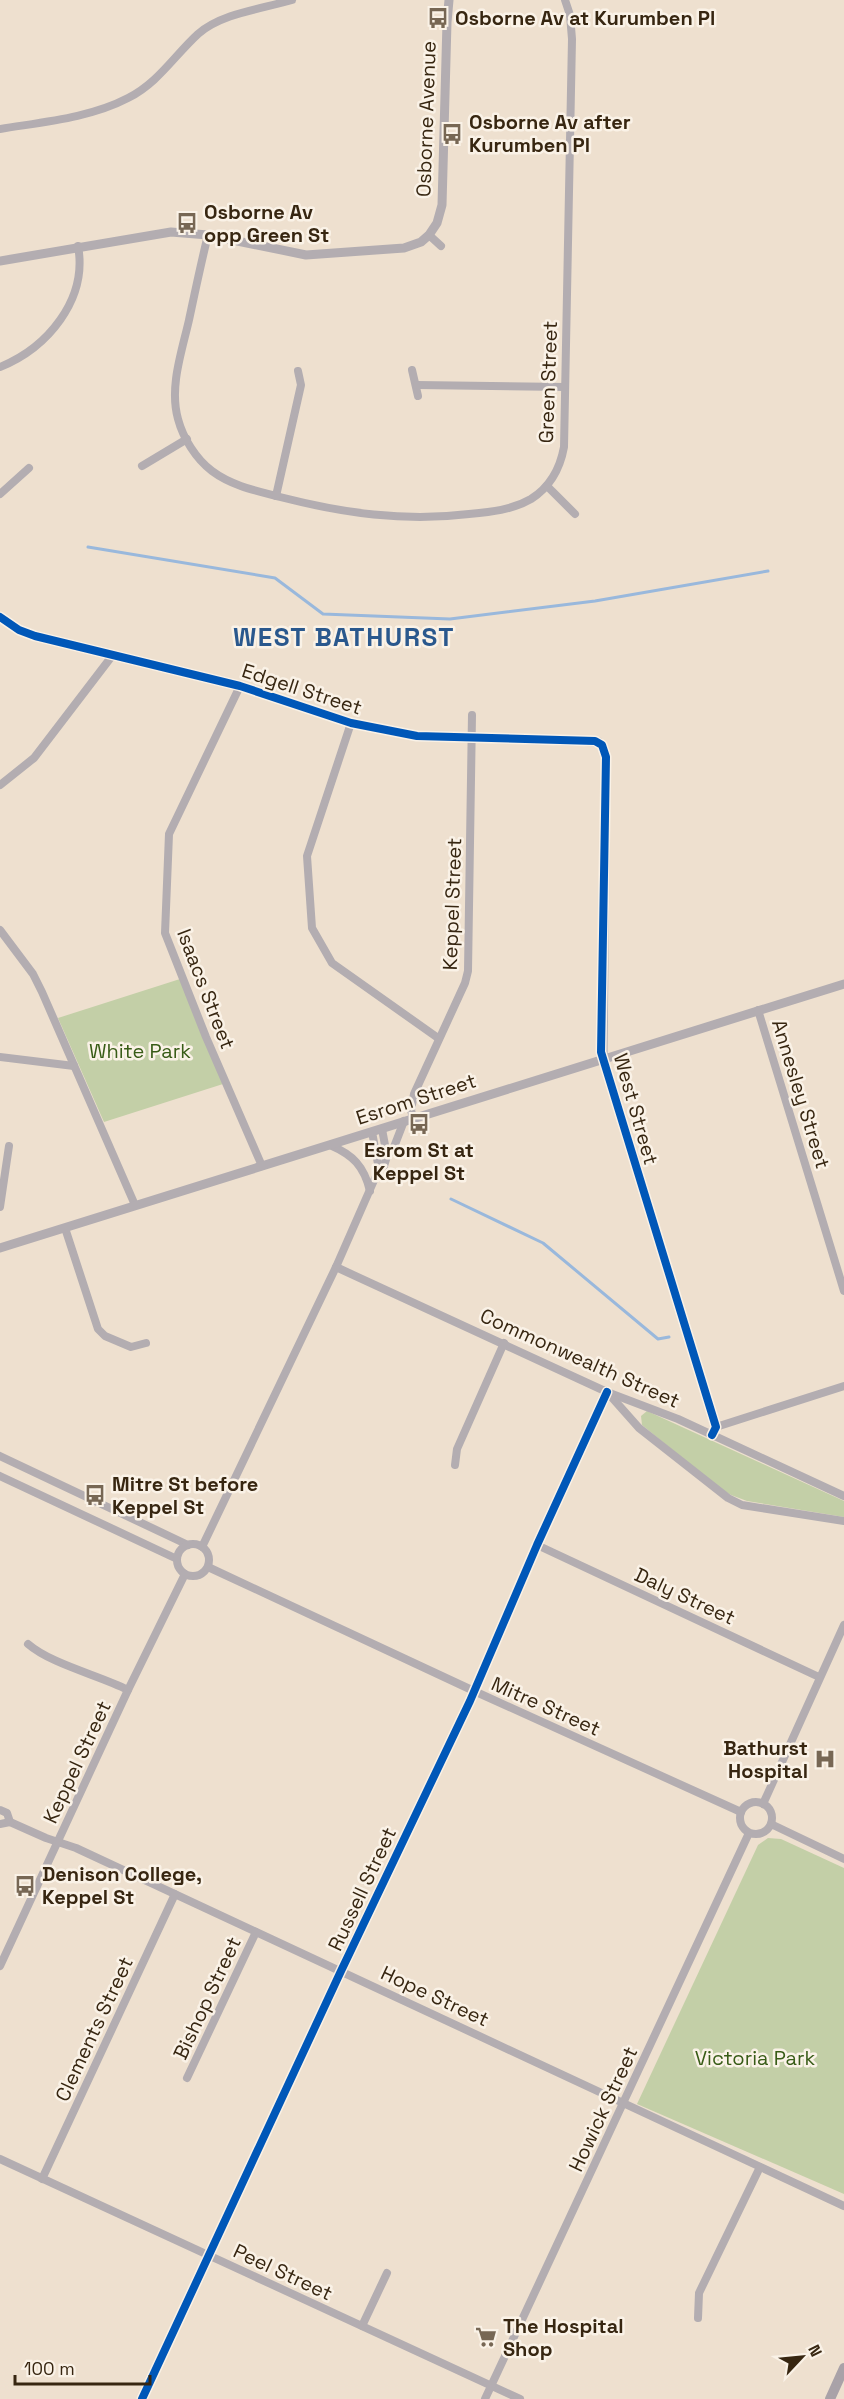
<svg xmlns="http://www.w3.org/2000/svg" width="844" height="2399" font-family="'Space Grotesk',sans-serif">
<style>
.green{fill:#c3cfa7}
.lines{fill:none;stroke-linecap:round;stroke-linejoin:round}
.stream{stroke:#99b8dc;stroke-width:3}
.minor{stroke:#b3adb1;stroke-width:8}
.tertiary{stroke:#b3adb1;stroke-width:9}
.secondary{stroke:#a9a2a8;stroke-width:10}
.cycleway-casing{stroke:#faf2e7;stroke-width:11}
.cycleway{stroke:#0057b8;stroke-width:8}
.labels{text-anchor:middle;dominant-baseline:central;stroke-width:5;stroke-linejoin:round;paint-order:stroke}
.poi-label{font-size:20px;font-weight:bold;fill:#372611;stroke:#faf2e7;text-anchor:start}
.street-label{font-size:20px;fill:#372611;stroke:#faf2e7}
.park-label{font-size:20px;fill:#385c17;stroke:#faf2e7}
.district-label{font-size:26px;font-weight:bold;letter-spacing:1.5px;fill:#2a588d;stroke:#faf2e7}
</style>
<rect width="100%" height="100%" fill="#eee0cf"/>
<!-- green -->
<g class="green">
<path d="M180 979 223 1084 104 1122 58 1018Z"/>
<path d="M647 1411 844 1501V1517L747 1501 731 1495 719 1488 642 1425 641 1416Z"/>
<path d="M768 1838 781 1839 844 1868V2194L637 2104 758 1845Z"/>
</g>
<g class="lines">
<!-- stream -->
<g class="stream">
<path d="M88 547 275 578 323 614 450 619 595 601 768 571"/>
<path d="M451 1199 543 1243 658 1339 669 1337"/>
</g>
<!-- minor -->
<g class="minor">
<path d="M0 129C42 122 90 118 128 98 158 83 174 56 198 34 222 13 262 9 292 0"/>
<path d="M208 235C201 263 195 292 189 320 182 351 169 387 178 419 183 438 196 459 212 471 232 486 257 491 280 497 343 513 404 522 469 514 491 512 512 510 531 499 550 487 560 469 564 447L572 39 570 15 565 0"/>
<path d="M429 235 441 246"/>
<path d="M0 367C47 348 88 300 78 246"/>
<path d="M412 370 418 396"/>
<path d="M417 385 565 387"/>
<path d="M142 466 187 439"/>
<path d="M547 486 575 514"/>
<path d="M0 494 29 468"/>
<path d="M276 496 301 385 298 371"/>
<path d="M240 686 169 834 165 933 206 1037 262 1166"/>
<path d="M351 723 307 856 312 928 332 963 438 1038"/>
<path d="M0 785 34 758 112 656"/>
<path d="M0 930 33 974 42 992 135 1205"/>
<path d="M758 1010 844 1291"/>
<path d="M0 1057 74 1066"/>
<path d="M603 1059 716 1427 712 1435"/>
<path d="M413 1118 411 1110 414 1094 465 983 468 971 472 715"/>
<path d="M372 1132 379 1169"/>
<path d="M330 1145C353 1155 364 1166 370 1191"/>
<path d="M387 1156 394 1147 404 1121"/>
<path d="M0 1207 9 1146"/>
<path d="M65 1228 98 1329 105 1336 131 1347 146 1343"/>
<path d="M336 1267 607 1392 678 1419 844 1496"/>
<path d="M608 1393 639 1428 728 1498 742 1505 844 1521"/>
<path d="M716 1427 844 1386"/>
<path d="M0 1456 188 1545"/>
<path d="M455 1465 457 1449 504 1343"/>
<path d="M0 1476 177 1559"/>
<circle cx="193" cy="1560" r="16"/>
<path d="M537 1545 819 1677"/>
<path d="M202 1547 336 1267 379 1169 384 1166 387 1156 382 1129"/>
<path d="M208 1567 474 1691 741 1812"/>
<path d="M28 1644C51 1664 98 1675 128 1690"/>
<circle cx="756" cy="1818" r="16"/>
<path d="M763 1804 844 1625"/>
<path d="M0 1810 7 1813 10 1822 46 1838 76 1848 844 2206"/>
<path d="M0 1824 10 1822"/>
<path d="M771 1824 844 1859"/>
<path d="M0 1966 128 1690 185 1574"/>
<path d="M187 2078 256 1932"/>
<path d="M0 2159 520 2399"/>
<path d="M42 2179 175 1894"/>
<path d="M698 2318 699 2293 760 2167"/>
<path d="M362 2326 387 2273"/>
<path d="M142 2399 341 1971 470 1701 537 1545 607 1392"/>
<path d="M485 2399 749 1833"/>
</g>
<!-- tertiary -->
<g class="tertiary">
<path d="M0 261 171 232 208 235 306 255 404 248 421 242 429 235 437 223 442 205 447 22 449 0"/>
<path d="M0 617 19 630 35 636 240 686 351 723 417 736 599 742 604 749 606 757 603 1059"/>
<path d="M0 1248 844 984"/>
</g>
<!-- secondary -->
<path class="secondary" d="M830 2399 844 2368"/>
<defs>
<g id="cycleway">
<path d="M0 617 19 630 35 636 240 686 351 723 417 736 595 741 602 745 606 757 601 1052 716 1427 712 1435"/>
<path d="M142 2399 341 1971 470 1701 537 1545 607 1392"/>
</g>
</defs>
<!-- cycleway casing -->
<use href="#cycleway" class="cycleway-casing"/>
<!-- cycleway -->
<use href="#cycleway" class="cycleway"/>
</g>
<!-- icons -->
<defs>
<symbol id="bus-bare" viewBox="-9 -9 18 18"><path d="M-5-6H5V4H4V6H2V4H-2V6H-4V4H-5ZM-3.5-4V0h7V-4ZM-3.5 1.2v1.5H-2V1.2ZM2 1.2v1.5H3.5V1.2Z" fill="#776754" stroke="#faf2e7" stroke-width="2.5" paint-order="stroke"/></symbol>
<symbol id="hospital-bare" viewBox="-9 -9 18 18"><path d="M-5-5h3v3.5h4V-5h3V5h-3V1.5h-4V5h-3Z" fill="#776754" stroke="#faf2e7" stroke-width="2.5" paint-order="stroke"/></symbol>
<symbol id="supermarket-bare" viewBox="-9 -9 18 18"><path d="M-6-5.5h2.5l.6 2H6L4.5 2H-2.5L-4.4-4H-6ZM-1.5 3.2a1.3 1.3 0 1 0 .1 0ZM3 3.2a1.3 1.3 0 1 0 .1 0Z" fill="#776754" stroke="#faf2e7" stroke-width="2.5" paint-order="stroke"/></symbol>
</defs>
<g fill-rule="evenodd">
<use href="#bus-bare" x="423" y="3" width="30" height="30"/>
<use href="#bus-bare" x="437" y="119" width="30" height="30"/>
<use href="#bus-bare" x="172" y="208" width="30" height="30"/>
<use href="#bus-bare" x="404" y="1109" width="30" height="30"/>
<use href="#bus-bare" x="80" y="1480" width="30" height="30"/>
<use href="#hospital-bare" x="810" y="1744" width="30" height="30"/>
<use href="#bus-bare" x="10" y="1871" width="30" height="30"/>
<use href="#supermarket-bare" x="471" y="2322" width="30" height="30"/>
</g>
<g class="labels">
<!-- poi labels -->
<g class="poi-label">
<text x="455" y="18">Osborne Av at Kurumben Pl</text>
<text x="469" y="122">Osborne Av after<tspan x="469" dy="23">Kurumben Pl</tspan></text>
<text x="204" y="212">Osborne Av<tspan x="204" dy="23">opp Green St</tspan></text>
<text x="419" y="1150" text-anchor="middle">Esrom St at<tspan x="419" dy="23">Keppel St</tspan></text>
<text x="112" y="1484">Mitre St before<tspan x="112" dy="23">Keppel St</tspan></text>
<text x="808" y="1748" text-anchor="end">Bathurst<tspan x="808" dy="23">Hospital</tspan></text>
<text x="42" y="1874">Denison College,<tspan x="42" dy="23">Keppel St</tspan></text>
<text x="503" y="2326">The Hospital<tspan x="503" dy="23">Shop</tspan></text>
</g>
<!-- street labels -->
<g class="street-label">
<text transform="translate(426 119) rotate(-88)">Osborne Avenue</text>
<text transform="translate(548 382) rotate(-88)">Green Street</text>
<text transform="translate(302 689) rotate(18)">Edgell Street</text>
<text transform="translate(452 904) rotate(-88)">Keppel Street</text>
<text transform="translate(206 989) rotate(69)">Isaacs Street</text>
<text transform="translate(801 1094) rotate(73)">Annesley Street</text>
<text transform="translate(416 1099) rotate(-18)">Esrom Street</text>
<text transform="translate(636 1109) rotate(74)">West Street</text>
<text transform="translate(580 1358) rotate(24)">Commonwealth Street</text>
<text transform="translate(685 1596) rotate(25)">Daly Street</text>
<text transform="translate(546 1706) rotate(24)">Mitre Street</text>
<text transform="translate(77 1762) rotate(-65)">Keppel Street</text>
<text transform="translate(362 1889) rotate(-65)">Russell Street</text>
<text transform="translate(435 1996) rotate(25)">Hope Street</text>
<text transform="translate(207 1998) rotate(-65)">Bishop Street</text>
<text transform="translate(94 2029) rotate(-65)">Clements Street</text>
<text transform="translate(603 2109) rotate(-65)">Howick Street</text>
<text transform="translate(283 2272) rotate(25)">Peel Street</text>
</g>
<!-- park labels -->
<g class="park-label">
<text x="140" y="1051">White Park</text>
<text x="755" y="2058">Victoria Park</text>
</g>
<!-- district labels -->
<g class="district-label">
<text x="344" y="637">WEST BATHURST</text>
</g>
</g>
<!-- north arrow -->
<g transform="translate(802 2357) rotate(64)" stroke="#faf2e7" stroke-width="4.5" paint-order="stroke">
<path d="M0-4.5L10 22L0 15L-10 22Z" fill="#372611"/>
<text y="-9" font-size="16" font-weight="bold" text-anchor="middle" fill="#372611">N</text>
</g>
<!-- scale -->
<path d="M15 2375v9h135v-9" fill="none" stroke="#372611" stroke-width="3"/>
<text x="24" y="2375" font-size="18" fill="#372611" stroke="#faf2e7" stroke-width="4.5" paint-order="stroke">100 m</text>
</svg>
